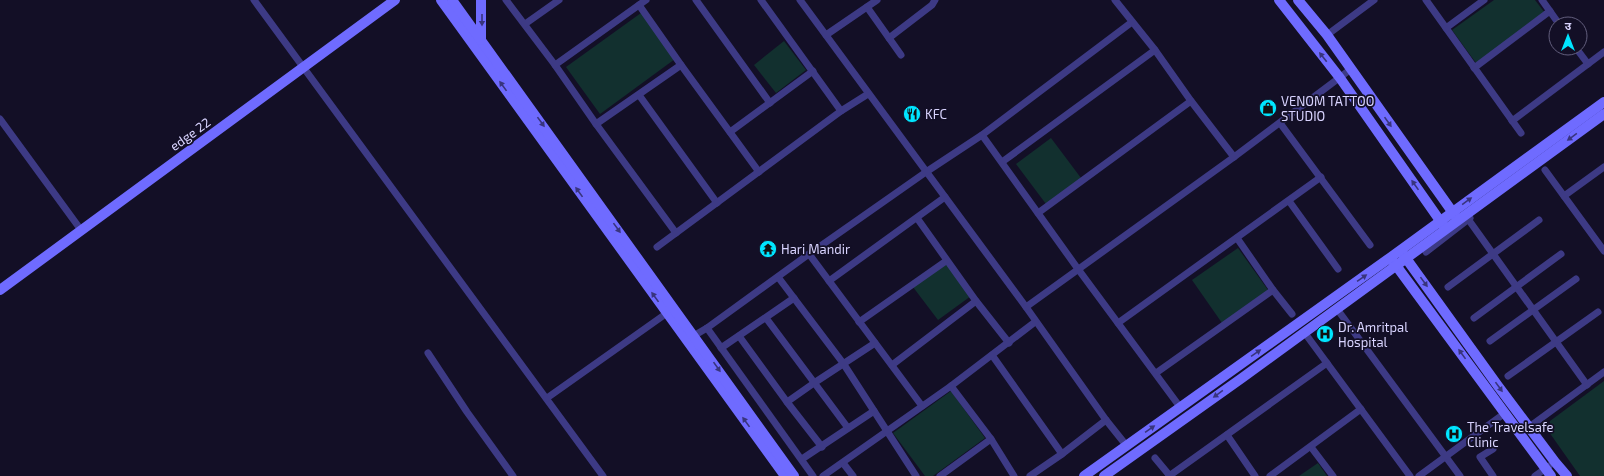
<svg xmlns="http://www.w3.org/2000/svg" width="1604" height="476" font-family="'Exo 2','Noto Sans Devanagari',sans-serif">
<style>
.green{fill:#12302f}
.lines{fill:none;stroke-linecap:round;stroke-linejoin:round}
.street{stroke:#3d3a85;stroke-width:7}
.secondary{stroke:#6f6bff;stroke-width:10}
.oneway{fill:#38347d}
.labels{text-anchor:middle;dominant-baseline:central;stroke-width:3.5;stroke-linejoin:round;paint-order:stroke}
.poi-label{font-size:13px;fill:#d9d4ff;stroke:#130f26;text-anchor:start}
.street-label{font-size:13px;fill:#d9d4ff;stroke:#130f26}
</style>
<rect width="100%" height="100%" fill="#130f26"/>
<!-- green -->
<g class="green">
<path d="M1494 0H1535L1545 13 1476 63 1452 30Z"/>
<path d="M641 13 675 59 600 114 566 67Z"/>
<path d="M784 41 806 70 776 93 754 65Z"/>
<path d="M1051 138 1081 178 1046 204 1016 164Z"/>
<path d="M1238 248 1268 290 1222 323 1192 280Z"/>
<path d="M946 262 971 296 938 320 913 287Z"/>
<path d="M1604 381V476H1580L1549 432 1550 421Z"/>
<path d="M951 391 985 438 933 476H925L893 433Z"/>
<path d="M1318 463 1327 476H1299Z"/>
</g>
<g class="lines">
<!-- street -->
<g class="street">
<path d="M254 0 603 476"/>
<path d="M506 0 555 65 596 124 676 233"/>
<path d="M696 0 770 103"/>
<path d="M761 0 841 111"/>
<path d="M800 0 1026 307 1106 420 1126 445"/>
<path d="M1115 0 1155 50 1191 101 1234 157"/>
<path d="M1426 0 1521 133"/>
<path d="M1542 0 1559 24"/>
<path d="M639 5 681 65 759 172"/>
<path d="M867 7 901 55"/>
<path d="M525 24 559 0"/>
<path d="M1446 28 1484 0"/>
<path d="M826 35 877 0"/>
<path d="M1327 35 1374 0"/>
<path d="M889 38 932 5 935 0"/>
<path d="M1576 48 1588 64"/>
<path d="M555 65 646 0"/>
<path d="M1474 68 1550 11"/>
<path d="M639 95 717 203"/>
<path d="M0 119 81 230"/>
<path d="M1512 121 1604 52"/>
<path d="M1280 123 1370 245"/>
<path d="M596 124 681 65"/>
<path d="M730 132 813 71"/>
<path d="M982 135 1078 269 1180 407"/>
<path d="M1002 162 1155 50"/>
<path d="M1545 170 1604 251"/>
<path d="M1564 196 1604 167"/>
<path d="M1289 201 1338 269"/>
<path d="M1038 213 1191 101"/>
<path d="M917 218 976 301 1009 343"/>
<path d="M1468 219 1587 385"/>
<path d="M1237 238 1273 290 1292 314"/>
<path d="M657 247 841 111 868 94"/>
<path d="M1426 252 1470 218"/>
<path d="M809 254 922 406"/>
<path d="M778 277 843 363 916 476"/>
<path d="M829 281 945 197"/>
<path d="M1448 287 1539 220"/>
<path d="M1026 307 1234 157 1351 69"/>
<path d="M1337 309 1460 476"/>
<path d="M766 318 848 428"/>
<path d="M1474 318 1561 254"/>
<path d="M859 322 946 261"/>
<path d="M1118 323 1321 177"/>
<path d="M707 328 813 476"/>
<path d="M739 336 787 402 822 447"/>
<path d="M1307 336 1410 476"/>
<path d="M690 338 707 328 809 254 926 172 982 135 1132 22"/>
<path d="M1490 341 1576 279"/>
<path d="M721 348 794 298"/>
<path d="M428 353 467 412 513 476"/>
<path d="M992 355 1062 454"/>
<path d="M892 365 976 301"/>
<path d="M1156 373 1273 290"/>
<path d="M1508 376 1598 312"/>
<path d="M951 386 991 439 1014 476"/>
<path d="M547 398 667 313"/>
<path d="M787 402 814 383 875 343"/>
<path d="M1525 430 1604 372"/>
<path d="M1227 435 1255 476"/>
<path d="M1311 447 1333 476"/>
<path d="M1155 458 1170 476"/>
<path d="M802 459 874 411"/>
<path d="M843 463 853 476"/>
<path d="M823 476 951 386 1035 322"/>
<path d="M940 476 991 439"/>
<path d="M1030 476 1062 454 1106 420"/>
<path d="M1169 476 1327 363"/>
<path d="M1270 476 1361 409"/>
<path d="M1419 476 1505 413"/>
<path d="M1493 476 1480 457 1493 449"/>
<path d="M1535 476 1549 466"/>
</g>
<!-- secondary -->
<g class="secondary">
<path d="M441 0 785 476"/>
<path d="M452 0 794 476"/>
<path d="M1279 0 1340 78 1443 225"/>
<path d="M1298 0 1327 35 1456 217"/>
<path d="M481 40V0"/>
<path d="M1403 254 1498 386 1555 462 1567 476"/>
<path d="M1392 260 1551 476"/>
<path d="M0 290 395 0"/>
<path d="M1084 476 1391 257 1604 102"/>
<path d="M1104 476 1242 378 1604 114"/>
</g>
</g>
<!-- one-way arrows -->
<defs><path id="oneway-solid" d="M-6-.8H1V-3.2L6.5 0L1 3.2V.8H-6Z"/></defs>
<g class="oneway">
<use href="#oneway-solid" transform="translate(482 20) rotate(90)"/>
<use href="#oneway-solid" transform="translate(1323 57) rotate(-128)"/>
<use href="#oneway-solid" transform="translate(503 86) rotate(-126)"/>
<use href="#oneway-solid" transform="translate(541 122) rotate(54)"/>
<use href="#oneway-solid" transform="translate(1388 122) rotate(55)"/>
<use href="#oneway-solid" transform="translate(1572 137) rotate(144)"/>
<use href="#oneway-solid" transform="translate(1415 185) rotate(-125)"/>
<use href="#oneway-solid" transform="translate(579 192) rotate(-126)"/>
<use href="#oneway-solid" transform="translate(1467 201) rotate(-36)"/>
<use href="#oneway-solid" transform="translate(617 228) rotate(54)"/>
<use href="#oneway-solid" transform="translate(1362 278) rotate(-35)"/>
<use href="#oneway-solid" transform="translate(1424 282) rotate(54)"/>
<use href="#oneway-solid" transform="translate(655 297) rotate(-126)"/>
<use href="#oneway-solid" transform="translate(1256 353) rotate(-35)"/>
<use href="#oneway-solid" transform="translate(1462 354) rotate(-126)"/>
<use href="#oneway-solid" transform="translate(717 367) rotate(55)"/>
<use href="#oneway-solid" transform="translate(1499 387) rotate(54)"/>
<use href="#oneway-solid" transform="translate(1218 394) rotate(144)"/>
<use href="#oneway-solid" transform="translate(746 422) rotate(-126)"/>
<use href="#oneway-solid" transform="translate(1150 429) rotate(-35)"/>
</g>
<!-- icons -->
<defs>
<symbol id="shop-disc" viewBox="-11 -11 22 22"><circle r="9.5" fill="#00e5ff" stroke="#130f26"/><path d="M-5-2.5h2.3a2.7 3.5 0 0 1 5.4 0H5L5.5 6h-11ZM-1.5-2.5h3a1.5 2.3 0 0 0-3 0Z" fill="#111"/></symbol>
<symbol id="restaurant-disc" viewBox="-11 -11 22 22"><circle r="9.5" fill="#00e5ff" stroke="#130f26"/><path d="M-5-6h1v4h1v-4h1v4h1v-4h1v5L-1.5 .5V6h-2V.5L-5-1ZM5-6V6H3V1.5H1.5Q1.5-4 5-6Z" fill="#111"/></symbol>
<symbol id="temple-disc" viewBox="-11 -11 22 22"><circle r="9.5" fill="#00e5ff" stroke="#130f26"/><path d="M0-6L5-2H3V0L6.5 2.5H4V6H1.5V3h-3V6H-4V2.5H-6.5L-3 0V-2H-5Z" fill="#111"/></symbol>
<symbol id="hospital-disc" viewBox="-11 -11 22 22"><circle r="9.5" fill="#00e5ff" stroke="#130f26"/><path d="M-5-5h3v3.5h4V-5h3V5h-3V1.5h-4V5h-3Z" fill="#111"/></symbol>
</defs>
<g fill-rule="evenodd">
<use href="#shop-disc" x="1258" y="98" width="20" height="20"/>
<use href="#restaurant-disc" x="902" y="104" width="20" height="20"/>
<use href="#temple-disc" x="758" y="239" width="20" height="20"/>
<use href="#hospital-disc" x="1315" y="324" width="20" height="20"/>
<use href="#hospital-disc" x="1444" y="424" width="20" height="20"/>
</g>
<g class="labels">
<!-- poi labels -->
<g class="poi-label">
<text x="1281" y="101">VENOM TATTOO<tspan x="1281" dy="15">STUDIO</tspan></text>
<text x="925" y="114">KFC</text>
<text x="781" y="249">Hari Mandir</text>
<text x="1338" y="327">Dr. Amritpal<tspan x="1338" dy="15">Hospital</tspan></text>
<text x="1467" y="427">The Travelsafe<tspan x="1467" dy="15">Clinic</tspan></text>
</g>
<!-- street labels -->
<g class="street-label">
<text transform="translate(190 134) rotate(-36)">edge 22</text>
</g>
</g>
<!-- north arrow -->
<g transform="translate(1568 36)"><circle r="19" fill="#130f26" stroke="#625e7d"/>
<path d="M0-3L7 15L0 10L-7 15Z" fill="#00e5ff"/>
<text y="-6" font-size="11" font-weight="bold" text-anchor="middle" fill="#d9d4ff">उ</text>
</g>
</svg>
